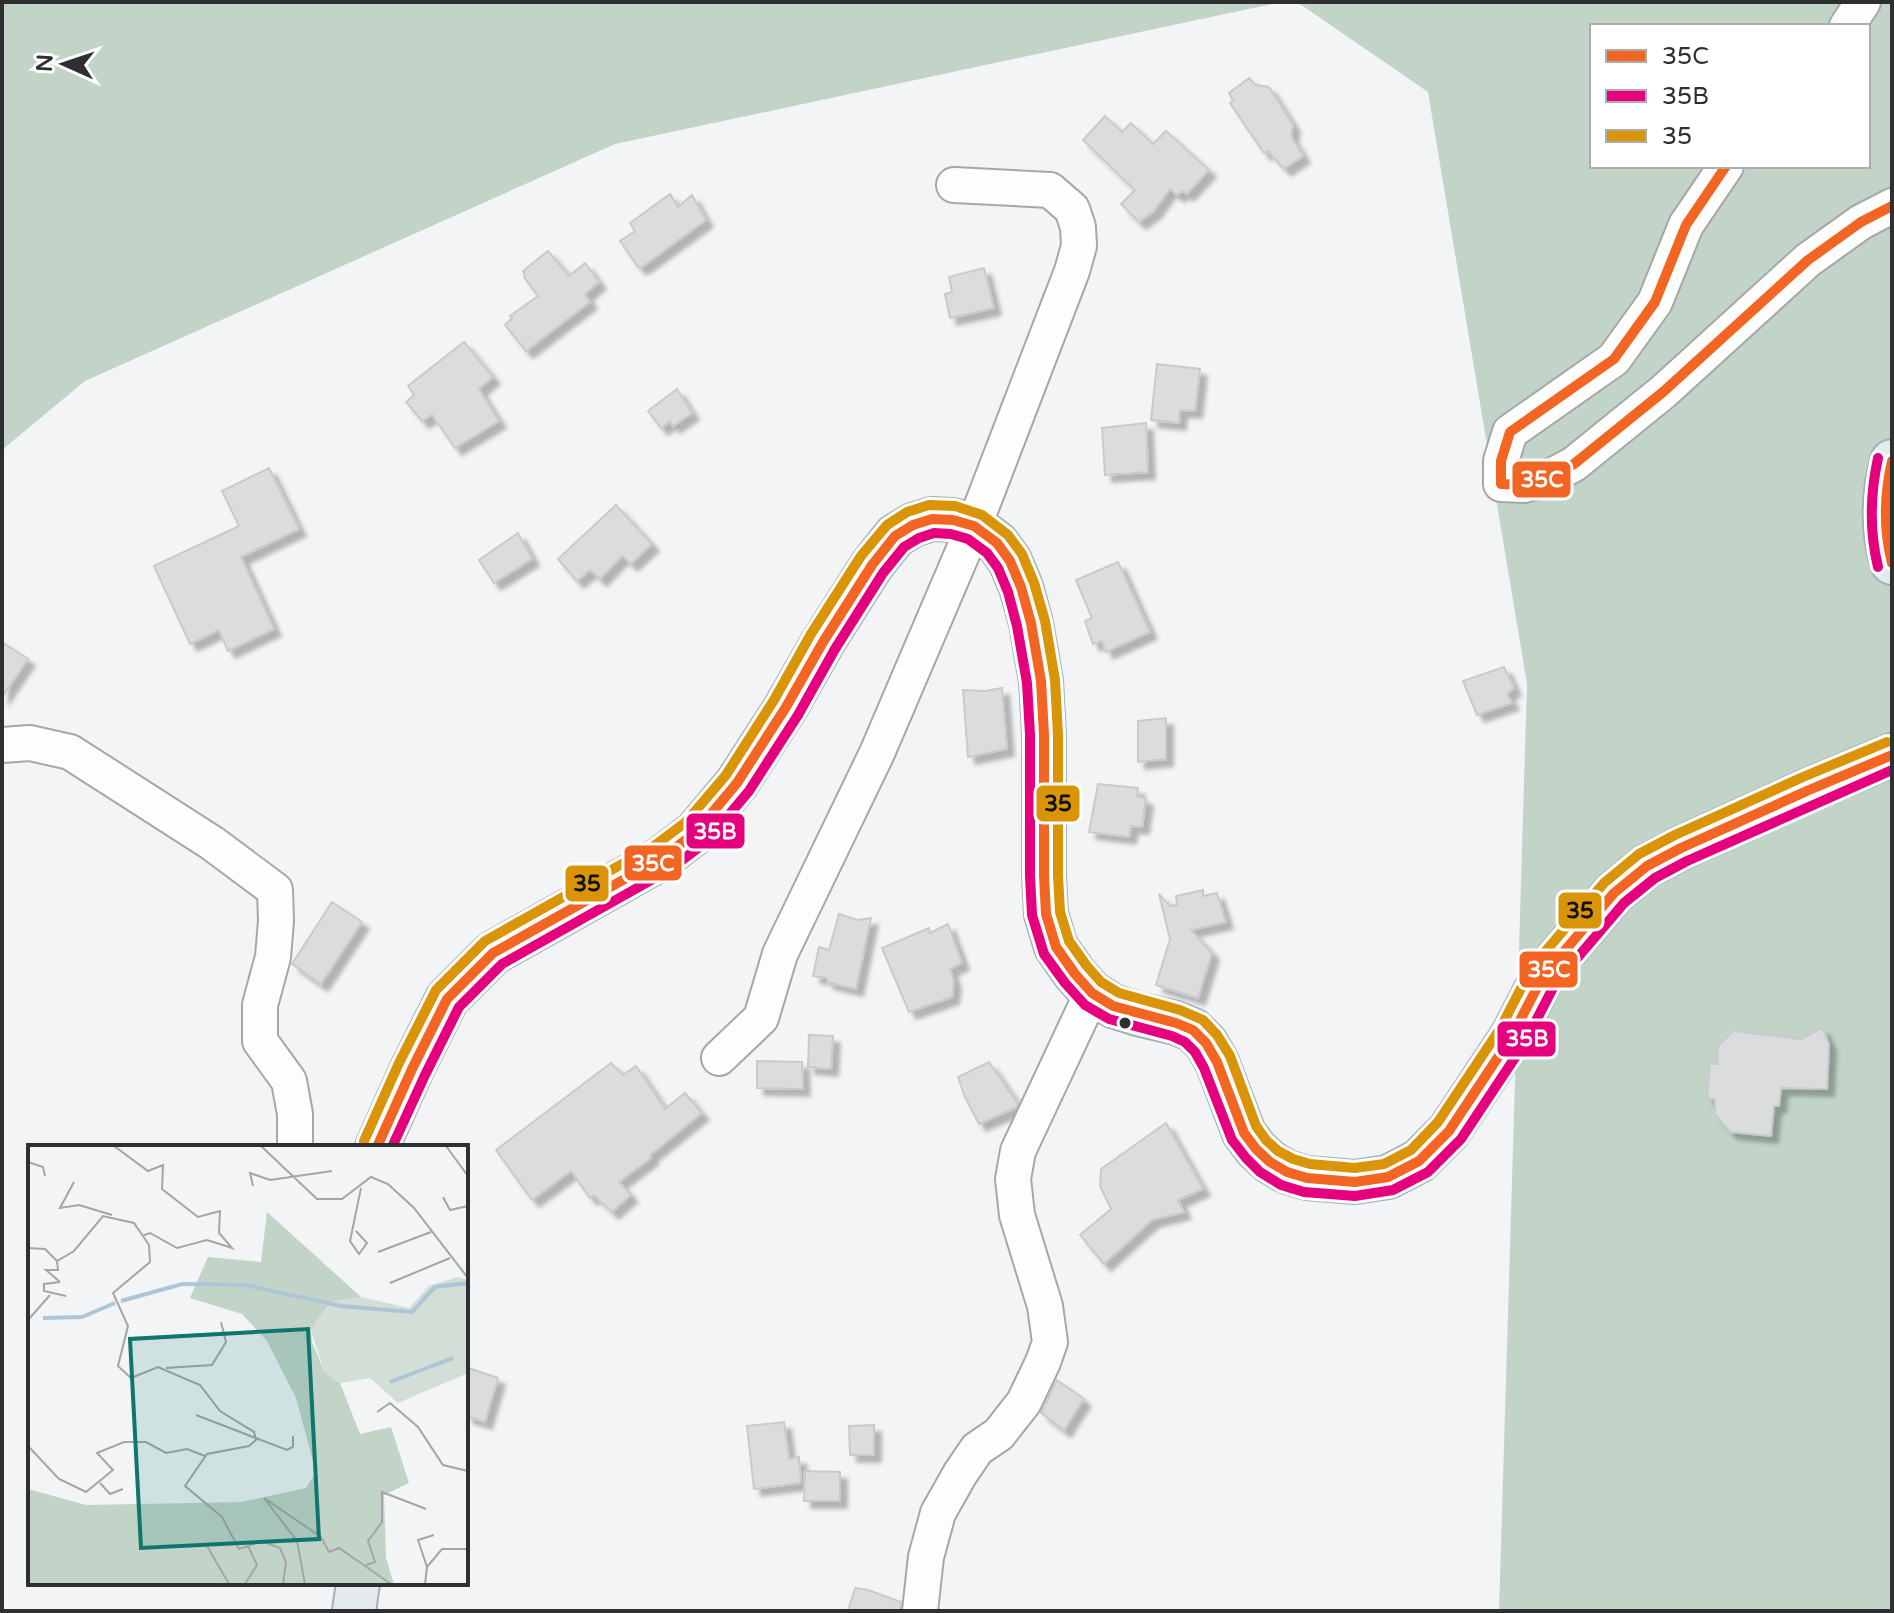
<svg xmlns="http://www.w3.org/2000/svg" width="1894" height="1613" font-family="'Varela Round',sans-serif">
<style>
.forest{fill:#c2d4c7;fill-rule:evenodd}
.building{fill:#dadcdd;stroke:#c9cacc;stroke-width:2;filter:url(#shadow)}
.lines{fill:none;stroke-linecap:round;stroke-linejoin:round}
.minor-casing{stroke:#a6a7a8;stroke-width:38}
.major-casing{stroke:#a3b1b8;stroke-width:46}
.minor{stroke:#fdfdfe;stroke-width:34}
.major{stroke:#e3ebee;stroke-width:42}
.bus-1-casing{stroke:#fff;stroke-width:16}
.bus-2-casing{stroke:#fff;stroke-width:16}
.bus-3-casing{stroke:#fff;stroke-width:16}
.bus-1{stroke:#f26522;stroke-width:10}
.bus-2{stroke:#e5007d;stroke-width:10}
.bus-3{stroke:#d99407;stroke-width:10}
.bus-dot{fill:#2e2f31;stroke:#fff;stroke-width:3}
.inset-river{fill:none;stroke:#adc5d6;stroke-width:4}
.inset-road{fill:none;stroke:#a4a5a7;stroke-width:2}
.view{fill:#0f766e;fill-opacity:0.15;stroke:#0f766e;stroke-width:4}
.inset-edge{fill:none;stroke:#2e2f31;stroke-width:4}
.line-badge{stroke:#fff;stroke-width:3}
.badge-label{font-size:22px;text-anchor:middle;font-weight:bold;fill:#fff}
.pale-badge-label{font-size:22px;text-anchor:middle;font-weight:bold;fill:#111}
</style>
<defs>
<filter id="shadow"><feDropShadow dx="7" dy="7" stdDeviation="2" flood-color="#0004"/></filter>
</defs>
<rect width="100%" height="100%" fill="#f2f4f6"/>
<!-- forest -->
<g class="forest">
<path d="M2 2H1281L615 144 85 381 2 450Z"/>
<path d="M1297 2H1892V1611H1499L1527 684 1428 92ZM1592 26H1868V166H1592Z"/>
</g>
<!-- building -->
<g class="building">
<path d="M1249 78 1256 85 1269 87 1293 125 1291 136 1303 156 1284 169 1268 151 1264 153 1230 103 1233 101 1229 93Z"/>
<path d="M1105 116 1122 132 1131 123 1153 144 1166 131 1209 170 1187 194 1183 191 1177 195 1170 189 1154 211 1139 222 1121 204 1135 190 1083 140Z"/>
<path d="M670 194 678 207 692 195 706 220 642 267 641 266 638 267 620 241 635 231 630 223Z"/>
<path d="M548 251 569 276 585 263 599 282 585 294 590 302 526 351 505 325 512 318 510 316 538 296 524 277 525 275 523 271Z"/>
<path d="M984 268 994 308 950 318 945 294 952 292 949 277Z"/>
<path d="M464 342 493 377 479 389 499 421 455 448 432 415 422 421 406 402 414 395 408 386Z"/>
<path d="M1157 364 1200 369 1195 411 1180 410 1179 423 1151 420Z"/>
<path d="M677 389 692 413 673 426 670 421 661 428 648 411Z"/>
<path d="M1146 423 1148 472 1105 475 1102 428Z"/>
<path d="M269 468 299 529 241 557 274 629 228 651 219 630 190 644 154 566 239 526 222 491Z"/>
<path d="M616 505 652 544 631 564 622 556 600 579 590 570 577 581 558 559Z"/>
<path d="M518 533 532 559 494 583 479 560Z"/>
<path d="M1118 562 1150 632 1106 652 1102 641 1093 644 1085 621 1092 618 1076 580Z"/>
<path d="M2 642 28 659 2 697Z"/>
<path d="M1504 667 1514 688 1507 694 1512 703 1477 715 1463 681Z"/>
<path d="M1002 688 1007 749 968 757 963 690 985 691Z"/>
<path d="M1166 718V759L1138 762V721Z"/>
<path d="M1098 784 1138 788 1137 796 1146 799 1142 827 1131 826 1129 837 1089 832Z"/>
<path d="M1203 890V896L1217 893 1226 922 1191 930 1212 953 1198 998 1156 985 1170 939 1159 894 1170 906 1177 905 1176 896Z"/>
<path d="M332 902 362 922 321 984 292 964Z"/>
<path d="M839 914 857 920 871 918 856 989 827 982V978L813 976 819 947 829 950Z"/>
<path d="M948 924 962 963 950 969 954 982 952 997 909 1012 882 948 929 928 930 933Z"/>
<path d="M1822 1028 1829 1044 1827 1089 1781 1088 1779 1106H1774L1771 1136 1730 1132 1715 1114V1099L1707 1098 1710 1064H1717L1718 1046 1733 1031 1801 1039Z"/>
<path d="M809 1035 833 1036 831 1069 808 1067Z"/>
<path d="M757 1061 802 1062 803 1089 757 1088Z"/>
<path d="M989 1062 1018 1104 1017 1107 979 1124 965 1097 958 1077Z"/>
<path d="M611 1063 623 1075 636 1066 665 1109 685 1093 702 1113 650 1155 651 1158 619 1182 631 1195 612 1212 594 1195 590 1198 571 1171 532 1200 496 1150Z"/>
<path d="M1166 1123 1203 1189 1178 1200 1184 1212 1152 1220 1104 1264 1080 1235 1111 1209 1100 1186 1101 1169Z"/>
<path d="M466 1367 498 1378 485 1422 466 1416Z"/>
<path d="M1057 1380 1084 1399 1064 1430 1041 1413Z"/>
<path d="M784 1422 789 1459 799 1457 801 1483 754 1489 747 1426Z"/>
<path d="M874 1425V1455H850L849 1426Z"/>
<path d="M805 1471 840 1472V1501H804Z"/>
<path d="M855 1588 868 1590 901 1602 900 1611H848Z"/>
</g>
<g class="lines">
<defs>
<g id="minor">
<path d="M1847 26 1863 2"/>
<path d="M1726 166 1686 225 1655 302 1614 359 1510 432 1501 461V484L1524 485 1550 477 1574 464 1663 392 1808 260 1861 222 1892 206"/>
<path d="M2 745 30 743 70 752 212 843 275 890 276 921 273 957 260 1005V1041L289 1081 295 1114V1147"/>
<path d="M719 1058 761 1018 780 954 877 753 974 526 1072 271 1079 246 1078 227 1072 209 1050 190 954 185"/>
<path d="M920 1611 926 1557 938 1513 960 1474 977 1449 999 1434 1024 1402 1043 1362 1050 1342 1045 1306 1017 1215 1013 1179 1018 1151 1092 993"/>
</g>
<g id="major">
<path d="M1892 461C1883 494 1882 530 1892 563"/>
<path d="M377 1147 412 1069 447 999 493 953 662 858 696 832 737 783 786 707 823 642 872 565 895 536 913 525 932 519 953 520 974 526 997 543 1010 561 1021 587 1031 623 1041 681 1044 735V876L1046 914 1056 947 1075 974 1092 993 1113 1006 1138 1014 1176 1023 1193 1030 1206 1043 1217 1062 1244 1133 1256 1149 1270 1162 1287 1172 1307 1178 1355 1182 1388 1177 1419 1161 1449 1131 1512 1036 1543 976 1614 893 1647 866 1681 848 1809 790 1892 755"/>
<path d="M354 1611 358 1583"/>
</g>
</defs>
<!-- minor casing -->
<use href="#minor" class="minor-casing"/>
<!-- major casing -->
<use href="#major" class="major-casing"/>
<!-- minor -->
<use href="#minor" class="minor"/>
<!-- major -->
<use href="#major" class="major"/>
<defs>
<g id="bus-1">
<path d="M1726 166 1686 225 1655 302 1614 359 1510 432 1501 461V484L1524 485 1550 477 1574 464 1663 392 1808 260 1861 222 1892 206"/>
<path d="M1892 461C1884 496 1883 528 1892 563"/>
<path d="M377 1147 412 1069 447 999 493 953 662 858 696 832 737 783 786 707 823 642 872 565 895 536 913 525 932 519 953 520 974 526 997 543 1010 561 1021 587 1031 623 1041 681 1044 735V876L1046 914 1056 947 1075 974 1092 993 1113 1006 1176 1023 1193 1030 1206 1043 1217 1062 1244 1133 1256 1149 1270 1162 1287 1172 1307 1178 1355 1182 1388 1177 1419 1161 1449 1131 1512 1036 1543 976 1614 893 1647 866 1681 848 1809 790 1892 755"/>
</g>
<g id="bus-2">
<path d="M1878 458C1870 495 1869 530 1878 567"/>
<path d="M392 1147 425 1075 459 1007 502 964 669 870 706 842 749 791 798 715 835 649 883 573 904 547 919 538 934 533 951 534 968 539 987 553 998 568 1008 592 1017 626 1027 683 1030 735V876L1032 915 1044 954 1065 983 1085 1005 1109 1019 1172 1036 1185 1042 1195 1052 1204 1068 1232 1140 1246 1158 1260 1172 1281 1185 1304 1192 1355 1196 1393 1190 1428 1172 1461 1139 1524 1044 1555 984 1624 903 1655 878 1687 861 1892 770"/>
</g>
<path id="bus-3" d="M364 1141 399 1063 436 990 485 941 654 846 686 822 726 775 774 700 811 634 861 556 887 525 907 512 929 505 955 506 982 515 1008 535 1022 554 1034 583 1045 621 1055 680 1058 735V876L1060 912 1069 941 1086 965 1101 982 1119 993 1180 1010 1203 1020 1217 1035 1230 1056 1256 1126 1266 1140 1278 1151 1293 1159 1310 1164 1355 1168 1384 1164 1411 1150 1438 1122 1500 1029 1532 967 1604 883 1639 854 1675 835 1803 777 1887 742"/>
</defs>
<!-- bus-1 casing -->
<use href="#bus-1" class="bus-1-casing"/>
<!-- bus-2 casing -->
<use href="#bus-2" class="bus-2-casing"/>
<!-- bus-3 casing -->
<use href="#bus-3" class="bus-3-casing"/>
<!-- bus-1 -->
<use href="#bus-1" class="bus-1"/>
<!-- bus-2 -->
<use href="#bus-2" class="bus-2"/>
<!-- bus-3 -->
<use href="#bus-3" class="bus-3"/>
</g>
<!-- markers -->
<circle class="bus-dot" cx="1125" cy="1023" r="7"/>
<!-- overview -->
<g transform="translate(28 1145)">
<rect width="440" height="440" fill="#f2f4f6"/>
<path d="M430 132 440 135V228L370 258 342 233 312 238 296 226 283 185 302 157 333 152 381 163 401 141Z" fill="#d3ded7"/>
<path d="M239 67 333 152 302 157 283 185 284 197 296 226 312 238 332 289 363 282 381 338 356 350 358 413 366 439H0V344L58 360 213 357 278 343 288 327 268 253 239 196 214 169 162 153 180 112 233 117Z" fill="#c2d4c7"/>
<path class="inset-river" d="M93 156 154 139 217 140 313 161 384 167 407 142 440 138M15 173 54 172 87 158M362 237 425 213"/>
<path class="inset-road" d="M86 1 120 26 135 20 134 44 170 72 192 66 191 88 204 103 179 95 149 103 122 88 114 91M233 1 289 54H314L343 32 360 39 386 63 440 133M418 1 440 31M0 17 15 22 17 31M46 37 32 63 51 60 84 70M225 41 222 28 242 35 304 26M415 52 422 65 440 61M328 86 339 98 331 109 322 96 333 43M0 103 17 104 29 116 46 106 75 71 106 78 121 100 122 117 85 148 100 181 90 221 103 233 130 222 172 240 192 266 226 287 228 295 221 301 179 309 157 341 194 372 211 404 234 396 252 403 258 417 255 439M350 107 403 87M29 116 30 125H18L32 137M32 137 16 139V146L38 151M362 138 422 113M0 175 22 150M138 223 184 220 198 197 193 177M349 267 362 258 390 282 415 320 440 326M168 270 259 305 265 302V291M0 301 31 334 58 347 85 325 69 308 96 297H118L138 308 159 304 177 311M72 338 82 349 95 344M179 401 201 439M338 420 347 417 340 396 354 377V347L398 364M399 422 390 395 406 390M217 439 229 420 220 401M277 439 269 396 236 353 293 392 301 407 311 403 363 439M397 439 399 422 414 404H440"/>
<path class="view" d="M280 184 291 394 113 403 102 194Z"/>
<rect width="440" height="440" class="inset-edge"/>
</g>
<g class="line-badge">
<rect x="1511" y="460" width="61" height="39" rx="8" fill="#f26522"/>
<rect x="1035" y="784" width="46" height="39" rx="8" fill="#d99407"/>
<rect x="685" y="812" width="61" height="38" rx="8" fill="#e5007d"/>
<rect x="623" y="844" width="60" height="38" rx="8" fill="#f26522"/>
<rect x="564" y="864" width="46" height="39" rx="8" fill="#d99407"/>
<rect x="1557" y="891" width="46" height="39" rx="8" fill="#d99407"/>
<rect x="1518" y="950" width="61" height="39" rx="8" fill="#f26522"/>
<rect x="1496" y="1020" width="61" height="38" rx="8" fill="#e5007d"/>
</g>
<g class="badge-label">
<text x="1542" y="487">35C</text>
<text x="715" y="839">35B</text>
<text x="653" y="871">35C</text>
<text x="1549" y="977">35C</text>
<text x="1527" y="1046">35B</text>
</g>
<g class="pale-badge-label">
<text x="1058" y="811">35</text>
<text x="587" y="891">35</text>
<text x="1580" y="918">35</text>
</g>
<!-- border -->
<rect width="1894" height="1613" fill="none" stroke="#2e2f31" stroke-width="8"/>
<!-- legend -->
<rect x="1590" y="24" width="280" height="144" fill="#ffffff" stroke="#abacad" stroke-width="2"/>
<rect x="1606" y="50" width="40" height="12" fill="#f26522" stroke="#abacad" stroke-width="2"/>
<text x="1662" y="64" font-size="24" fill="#2e2f31">35C</text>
<rect x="1606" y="90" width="40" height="12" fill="#e5007d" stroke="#abacad" stroke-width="2"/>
<text x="1662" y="104" font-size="24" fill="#2e2f31">35B</text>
<rect x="1606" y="130" width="40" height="12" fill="#d99407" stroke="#abacad" stroke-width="2"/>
<text x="1662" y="144" font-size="24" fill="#2e2f31">35</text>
<!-- north arrow -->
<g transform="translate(64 64) rotate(273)" stroke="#ffffff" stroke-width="6" paint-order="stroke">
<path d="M0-6L14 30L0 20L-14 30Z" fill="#2e2f31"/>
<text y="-12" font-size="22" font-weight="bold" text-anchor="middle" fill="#2e2f31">N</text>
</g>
</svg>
